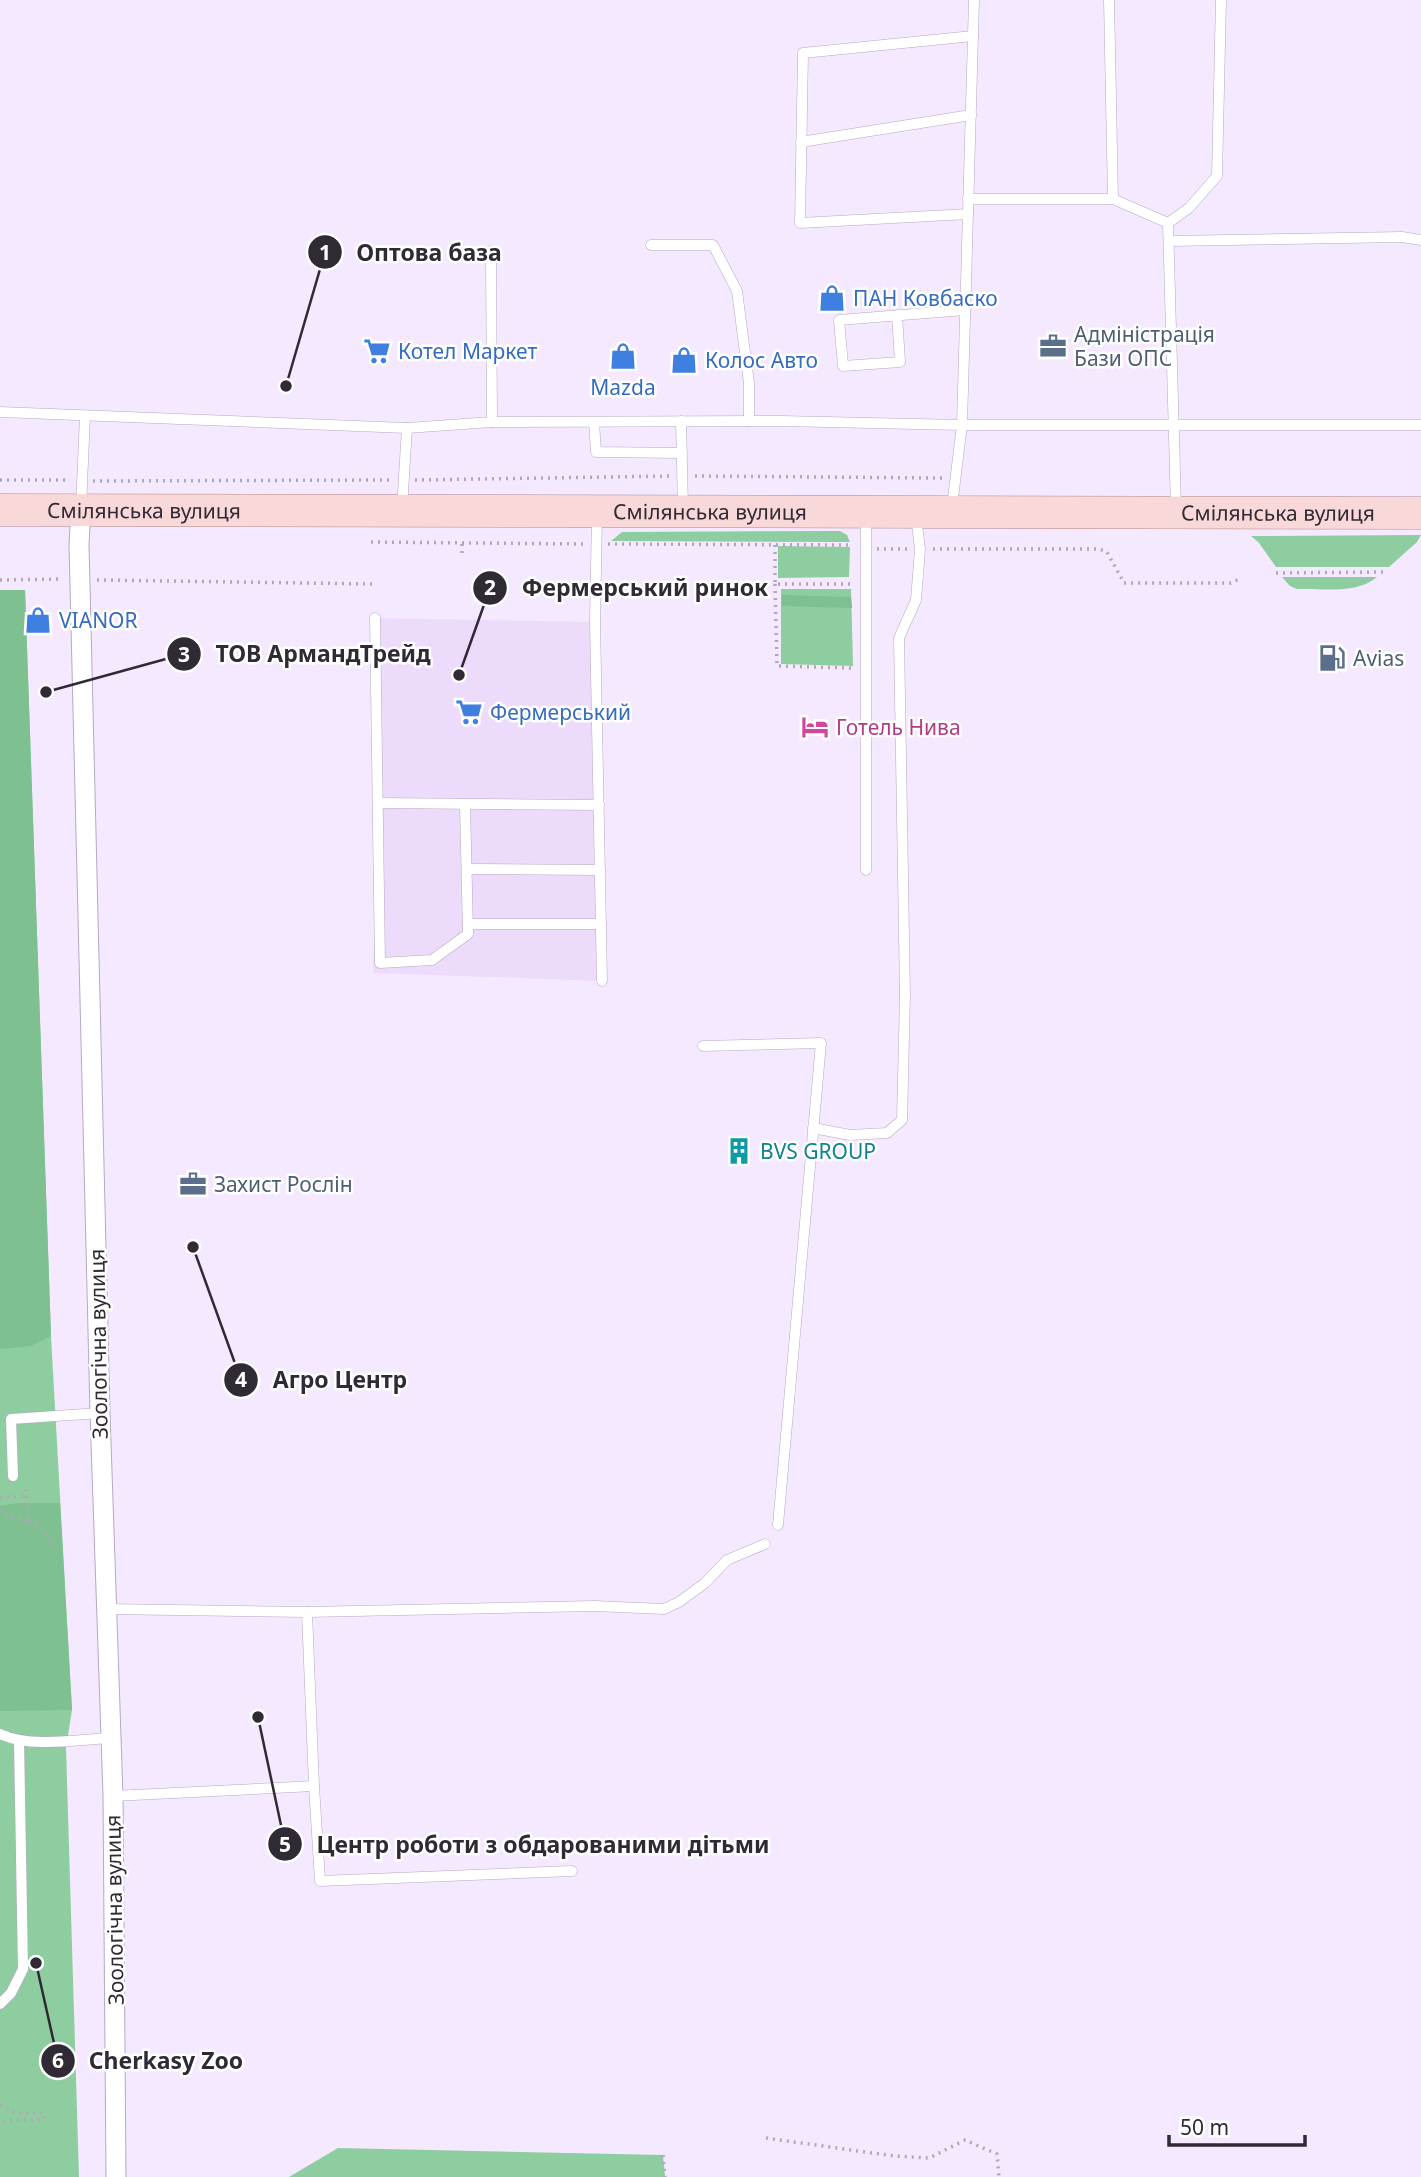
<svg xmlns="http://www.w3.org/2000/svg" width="1421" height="2177" font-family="'Noto Sans',sans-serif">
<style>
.built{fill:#eddbfc}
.green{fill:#8ecd9f}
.forest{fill:#7ec090}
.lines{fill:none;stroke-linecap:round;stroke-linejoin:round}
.lane-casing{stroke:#b6a9c2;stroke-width:11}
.street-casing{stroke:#b6a9c2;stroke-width:21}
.primary-casing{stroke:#af8a8e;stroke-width:33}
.path{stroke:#b0a7b8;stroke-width:3.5;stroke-dasharray:2 5;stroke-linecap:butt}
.lane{stroke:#fff;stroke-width:10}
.street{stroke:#fff;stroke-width:19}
.primary{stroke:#f8d8d8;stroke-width:32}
.labels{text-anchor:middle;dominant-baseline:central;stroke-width:5;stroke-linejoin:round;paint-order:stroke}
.shop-label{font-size:21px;fill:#366cbe;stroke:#fff;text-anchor:start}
.service-label{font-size:21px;fill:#4e5e75;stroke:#fff;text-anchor:start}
.street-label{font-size:21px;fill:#2f2a34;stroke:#fff}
.hotel-label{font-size:21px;fill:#b23c85;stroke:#fff;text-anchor:start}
.culture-label{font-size:21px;fill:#0d838f;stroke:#fff;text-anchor:start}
.leader{fill:none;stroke:#2f2a34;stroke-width:2.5}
.callout-dot{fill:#2f2a34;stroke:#fff;stroke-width:2.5}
.mark-label{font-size:21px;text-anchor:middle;font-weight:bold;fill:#fff}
.callout-label{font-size:23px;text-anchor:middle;font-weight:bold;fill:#2f2a34;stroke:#fff;stroke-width:5;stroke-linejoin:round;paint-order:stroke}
</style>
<rect width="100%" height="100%" fill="#f4e9fe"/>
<!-- built -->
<path class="built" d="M375 618 595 622 602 981 373 973 378 803Z"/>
<!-- green -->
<g class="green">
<path d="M840 531 847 535 850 542 611 541 622 532Z"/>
<path d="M1421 535 1417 542 1389 567H1276L1259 543 1251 536Z"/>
<path d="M778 546 850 547 849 577 778 578Z"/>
<path d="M1282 577H1377C1355 595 1324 588 1297 589L1290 586Z"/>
<path d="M781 589H851L853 666 781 664Z"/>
<path d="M0 590H25L51 1336 72 1710 66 1748 79 2177H0Z"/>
<path d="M338 2148 663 2155 665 2177H289Z"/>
</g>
<!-- forest -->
<g class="forest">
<path d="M0 590H25L51 1336 31 1346 0 1349Z"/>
<path d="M782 595 851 597 852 608 782 606Z"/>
<path d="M18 1503H60L72 1710 0 1711V1506Z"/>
</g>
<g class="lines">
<defs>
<g id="lane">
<path d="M1109 0 1113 199"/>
<path d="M801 142 971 115"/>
<path d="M968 199H1113L1168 223"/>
<path d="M968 214 800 223 803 53 973 36"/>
<path d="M1168 223 1176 508"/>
<path d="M1168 223 1189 208 1217 176 1221 0"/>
<path d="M1169 241 1402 237 1421 240"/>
<path d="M651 245H713L737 291 749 383V421"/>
<path d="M491 251 492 422"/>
<path d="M897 315 900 362 843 366 839 320 965 310"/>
<path d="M0 412 407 428"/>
<path d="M681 421 683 507"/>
<path d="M594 422 596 452 682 453"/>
<path d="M952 506 962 425 974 0"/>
<path d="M81 507 85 416"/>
<path d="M402 508 407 428 492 422 781 421 962 425H1421"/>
<path d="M597 515 595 622 602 981"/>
<path d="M375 618 380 963 432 960 468 934 465 804"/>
<path d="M378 803 599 805"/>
<path d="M467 869 600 870"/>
<path d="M866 870V517"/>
<path d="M468 924H601"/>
<path d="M703 1046 821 1043 778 1525"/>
<path d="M813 1128 850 1135 887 1133 902 1120 905 995 899 638 916 600 920 549 916 516"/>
<path d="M13 1476 11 1419 100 1413"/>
<path d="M106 1609 307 1612 595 1606 664 1609 679 1602 705 1583 727 1560 765 1544"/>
<path d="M307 1612 314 1786"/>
<path d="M0 1734C30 1748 77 1740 110 1738"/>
<path d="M113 1796 314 1786 320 1881 572 1871"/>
<path d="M0 2004 11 1993 23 1969 19 1740"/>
</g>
<path id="street" d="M81 510 79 544 100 1413 113 1796 116 2177"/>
<g id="primary">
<path id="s1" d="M0 510 1421 513"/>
</g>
</defs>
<!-- lane casing -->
<use href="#lane" class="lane-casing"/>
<!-- street casing -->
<use href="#street" class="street-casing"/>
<!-- primary casing -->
<use href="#primary" class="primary-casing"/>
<!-- path -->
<g class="path">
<path d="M695 476 943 478"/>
<path d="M0 480H68"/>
<path d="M415 480 670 476"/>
<path d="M93 481 390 480"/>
<path d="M371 542 583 544"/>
<path d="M608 544 852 545"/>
<path d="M775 545V584H853"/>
<path d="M877 549H908"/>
<path d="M933 549H1099L1107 552 1124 583H1231L1239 579"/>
<path d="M462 553V544"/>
<path d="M1276 573 1387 572"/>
<path d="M0 580 61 579"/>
<path d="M97 580 374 584"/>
<path d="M775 584 777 666 853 668"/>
<path d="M0 1498 26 1496"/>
<path d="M0 1510 7 1515 29 1522 25 1484"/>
<path d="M29 1522C43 1527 48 1533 51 1547"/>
<path d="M0 2105 16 2113H44V2119L0 2121"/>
<path d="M766 2138 894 2156 929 2158 965 2140 997 2154 999 2177"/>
<path d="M663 2155 665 2177"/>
</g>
<!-- lane -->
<use href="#lane" class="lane"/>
<!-- street -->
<use href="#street" class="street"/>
<!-- primary -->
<use href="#primary" class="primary"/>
</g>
<!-- icons -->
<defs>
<symbol id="shop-bare" viewBox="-9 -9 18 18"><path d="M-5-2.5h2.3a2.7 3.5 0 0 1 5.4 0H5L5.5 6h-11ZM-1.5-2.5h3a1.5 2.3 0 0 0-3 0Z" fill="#3f7fe0" stroke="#fff" stroke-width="2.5" paint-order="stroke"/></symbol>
<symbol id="office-bare" viewBox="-9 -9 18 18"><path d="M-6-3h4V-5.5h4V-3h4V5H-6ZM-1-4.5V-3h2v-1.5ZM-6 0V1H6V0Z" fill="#5c6f8a" stroke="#fff" stroke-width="2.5" paint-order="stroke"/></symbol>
<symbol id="supermarket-bare" viewBox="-9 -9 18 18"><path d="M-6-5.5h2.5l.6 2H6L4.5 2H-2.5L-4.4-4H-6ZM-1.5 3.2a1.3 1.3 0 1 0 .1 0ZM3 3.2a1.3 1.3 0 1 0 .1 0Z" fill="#3f7fe0" stroke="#fff" stroke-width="2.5" paint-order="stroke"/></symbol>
<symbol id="fuel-bare" viewBox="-9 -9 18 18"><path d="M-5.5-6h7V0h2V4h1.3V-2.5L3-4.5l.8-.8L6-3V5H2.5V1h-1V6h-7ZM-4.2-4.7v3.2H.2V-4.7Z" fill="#5c6f8a" stroke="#fff" stroke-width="2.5" paint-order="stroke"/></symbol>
<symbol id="hotel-bare" viewBox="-9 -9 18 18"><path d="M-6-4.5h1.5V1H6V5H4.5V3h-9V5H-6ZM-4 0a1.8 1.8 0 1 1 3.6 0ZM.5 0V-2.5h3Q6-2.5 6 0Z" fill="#d1479c" stroke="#fff" stroke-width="2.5" paint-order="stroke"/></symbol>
<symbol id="building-bare" viewBox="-9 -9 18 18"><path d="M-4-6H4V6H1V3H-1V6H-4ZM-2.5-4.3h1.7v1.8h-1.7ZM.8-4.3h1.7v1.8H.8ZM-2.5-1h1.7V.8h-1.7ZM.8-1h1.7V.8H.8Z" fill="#0f9aa8" stroke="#fff" stroke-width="2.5" paint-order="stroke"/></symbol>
</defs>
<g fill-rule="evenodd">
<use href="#shop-bare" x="813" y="279" width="38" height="38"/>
<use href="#office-bare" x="1034" y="327" width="38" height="38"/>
<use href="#supermarket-bare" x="358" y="332" width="38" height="38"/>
<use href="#shop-bare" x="604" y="337" width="38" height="38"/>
<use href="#shop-bare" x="665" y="341" width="38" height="38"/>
<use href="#shop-bare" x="19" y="601" width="38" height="38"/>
<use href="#fuel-bare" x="1313" y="639" width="38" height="38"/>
<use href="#supermarket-bare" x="450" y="693" width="38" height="38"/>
<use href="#hotel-bare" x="796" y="708" width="38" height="38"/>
<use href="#building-bare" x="720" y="1132" width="38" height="38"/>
<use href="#office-bare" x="174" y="1165" width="38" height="38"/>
</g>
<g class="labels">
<!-- shop labels -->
<g class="shop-label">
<text x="853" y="298">ПАН Ковбаско</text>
<text x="398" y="351">Котел Маркет</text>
<text x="705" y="360">Колос Авто</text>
<text x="623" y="387" text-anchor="middle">Mazda</text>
<text x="59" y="620">VIANOR</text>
<text x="490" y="712">Фермерський</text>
</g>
<!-- service labels -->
<g class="service-label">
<text x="1074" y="334">Адміністрація<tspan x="1074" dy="24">Бази ОПС</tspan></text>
<text x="1353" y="658">Avias</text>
<text x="214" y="1184">Захист Рослін</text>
</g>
<!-- street labels -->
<g class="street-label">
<text stroke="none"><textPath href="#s1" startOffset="144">Смілянська вулиця</textPath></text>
<text stroke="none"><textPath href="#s1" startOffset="710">Смілянська вулиця</textPath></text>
<text stroke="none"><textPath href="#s1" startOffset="1278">Смілянська вулиця</textPath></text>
<text transform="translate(98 1344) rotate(-91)">Зоологічна вулиця</text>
<text transform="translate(114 1910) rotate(-91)">Зоологічна вулиця</text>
</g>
<!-- hotel labels -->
<g class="hotel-label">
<text x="836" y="727">Готель Нива</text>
</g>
<!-- culture labels -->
<g class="culture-label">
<text x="760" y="1151">BVS GROUP</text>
</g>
</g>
<!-- callouts -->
<path class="leader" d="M286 386L325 252M459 675L490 588M46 692L184 654M193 1247L241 1380M258 1717L285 1844M36 1963L58 2061"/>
<g class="callout-dot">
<circle cx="286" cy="386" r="7"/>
<circle cx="459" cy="675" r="7"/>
<circle cx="46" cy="692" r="7"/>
<circle cx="193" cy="1247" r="7"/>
<circle cx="258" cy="1717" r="7"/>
<circle cx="36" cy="1963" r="7"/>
<circle cx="325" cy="252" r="18"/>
<circle cx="490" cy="588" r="18"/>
<circle cx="184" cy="654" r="18"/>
<circle cx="241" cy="1380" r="18"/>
<circle cx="285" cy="1844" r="18"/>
<circle cx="58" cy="2061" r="18"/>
</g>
<g class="mark-label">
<text x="325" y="260">1</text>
<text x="490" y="595">2</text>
<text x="184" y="662">3</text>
<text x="241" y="1387">4</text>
<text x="285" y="1852">5</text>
<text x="58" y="2068">6</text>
</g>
<g class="callout-label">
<text x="429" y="261">Оптова база</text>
<text x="645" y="596">Фермерський ринок</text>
<text x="323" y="662">ТОВ АрмандТрейд</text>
<text x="340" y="1388">Агро Центр</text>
<text x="543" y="1853">Центр роботи з обдарованими дітьми</text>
<text x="166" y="2069">Cherkasy Zoo</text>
</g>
<!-- scale -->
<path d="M1169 2135v10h136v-10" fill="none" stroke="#2f2a34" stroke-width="3.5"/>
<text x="1180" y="2135" font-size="21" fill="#2f2a34" stroke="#ffffff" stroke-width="5" paint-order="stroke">50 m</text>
</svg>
